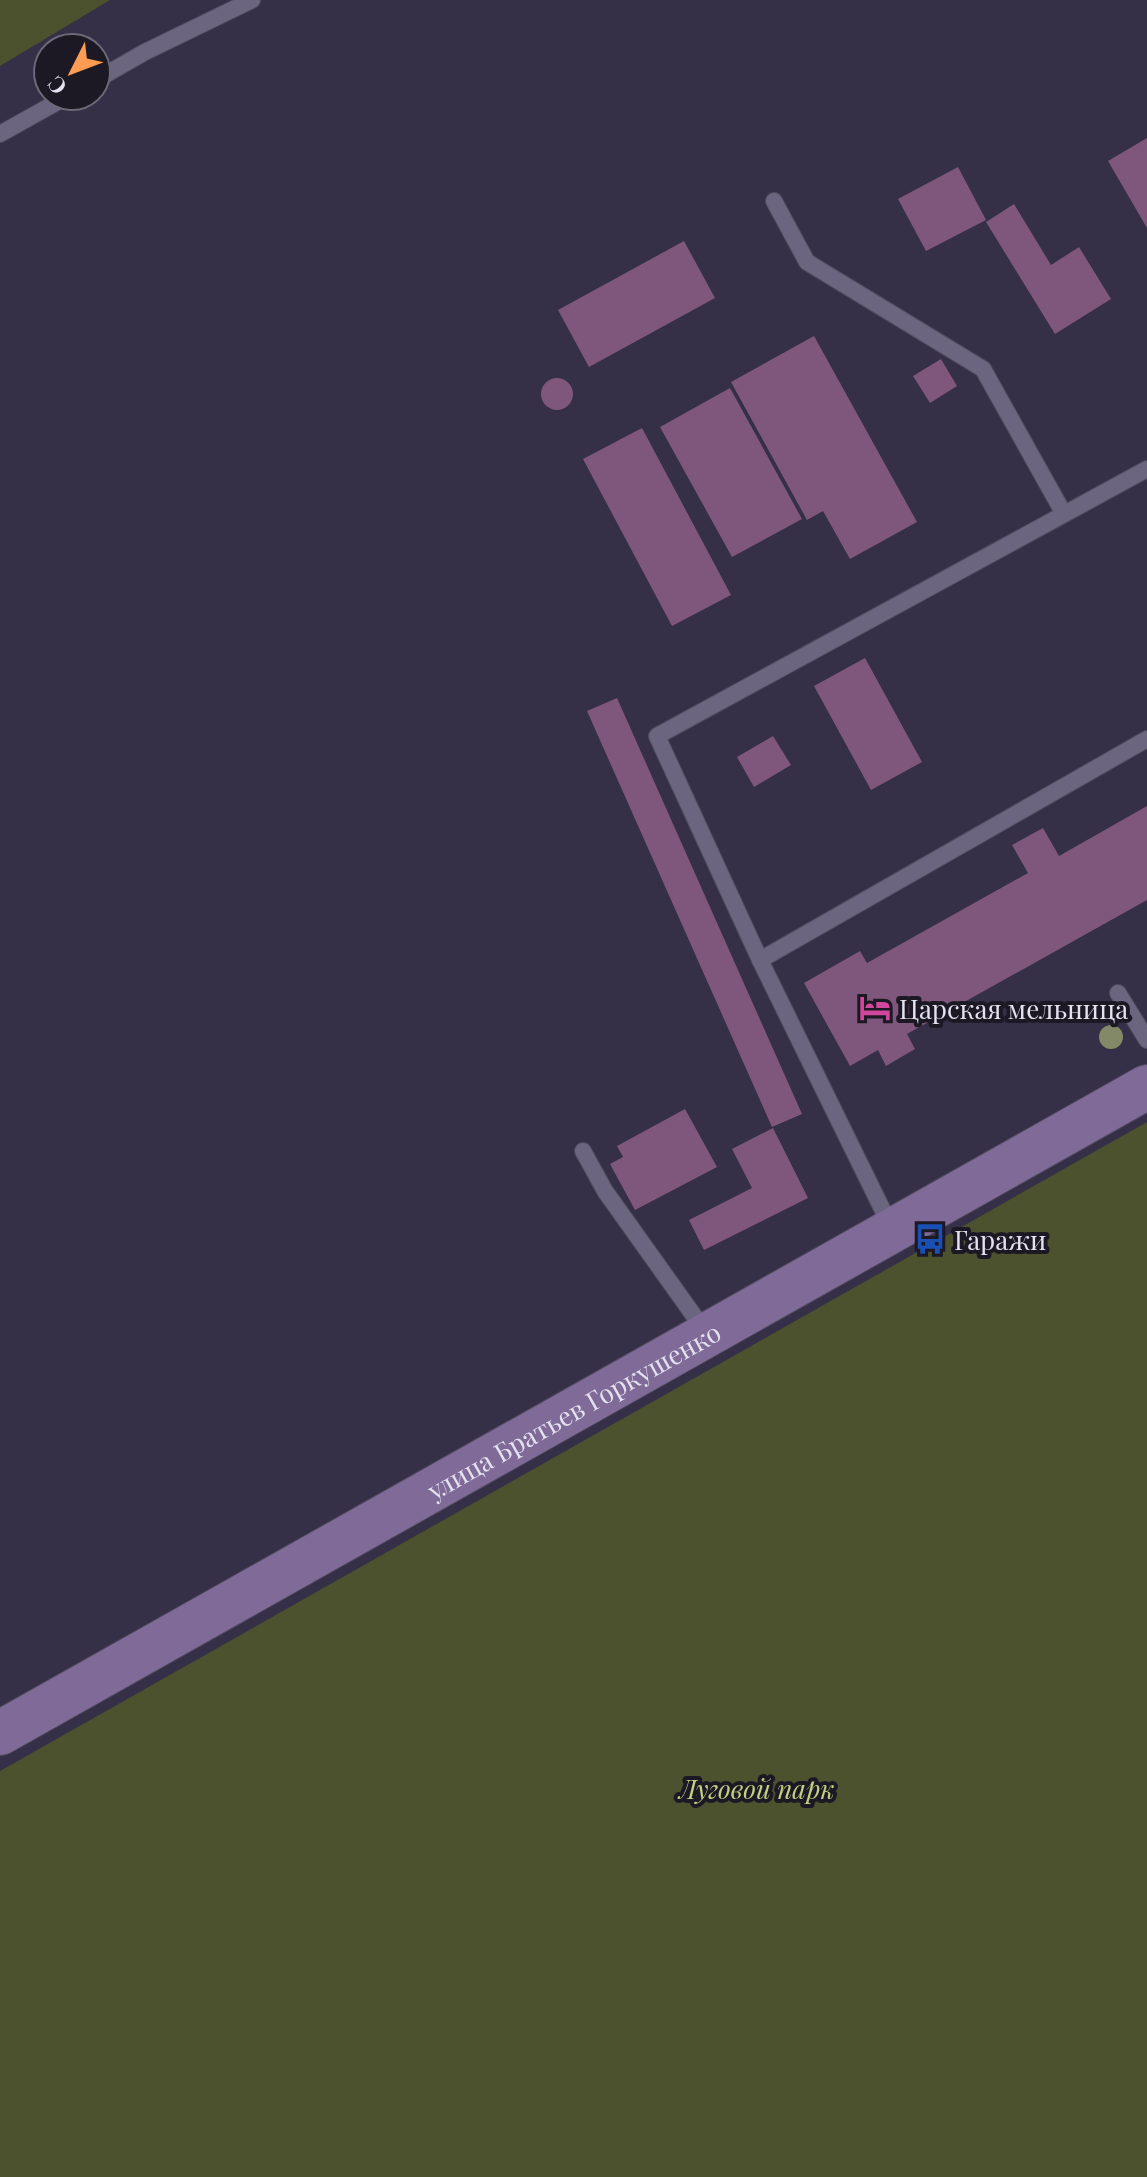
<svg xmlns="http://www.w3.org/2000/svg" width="1147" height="2177" font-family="'Playfair Display',serif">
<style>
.green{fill:#4b522d}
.building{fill:#7f577c}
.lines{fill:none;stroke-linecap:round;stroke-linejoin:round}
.lane-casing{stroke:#514c5f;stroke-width:18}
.secondary-casing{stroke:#514c5f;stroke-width:46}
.lane{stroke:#6b657f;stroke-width:16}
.secondary{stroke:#806a98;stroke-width:44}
.tree{fill:#838867}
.labels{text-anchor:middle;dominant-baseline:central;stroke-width:8;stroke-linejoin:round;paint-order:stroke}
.poi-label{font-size:26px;fill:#e4e1f0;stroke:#1c1924;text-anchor:start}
.street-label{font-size:26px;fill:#e4e1f0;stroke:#1c1924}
.park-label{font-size:26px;font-style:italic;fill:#c2d081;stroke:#1c1924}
</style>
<rect width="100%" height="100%" fill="#352f47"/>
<!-- green -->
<g class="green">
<path d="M0 0H110L0 66Z"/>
<path d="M1147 1122V2177H0V1771Z"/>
</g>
<!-- building -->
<g class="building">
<path d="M1147 138V228L1108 161Z"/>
<path d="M958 167 986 220 926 251 898 199Z"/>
<path d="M1014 204 1051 265 1079 247 1111 299 1055 334 986 222Z"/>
<path d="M684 241 715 298 589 367 558 310Z"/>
<path d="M814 336 917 522 850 559 823 511 807 520 731 382Z"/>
<path d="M941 359 957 386 930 403 913 376Z"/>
<circle cx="557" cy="394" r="16"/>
<path d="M730 388 802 519 732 557 660 427Z"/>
<path d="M642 428 731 595 672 626 583 459Z"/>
<path d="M865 658 922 762 871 790 814 686Z"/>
<path d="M617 698 802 1114 772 1127 587 711Z"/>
<path d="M773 736 791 765 754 787 737 757Z"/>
<path d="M1147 806V900L907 1034 915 1049 886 1066 878 1050 850 1066 804 983 860 951 867 963 1028 873 1012 845 1043 828 1059 856Z"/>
<path d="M685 1109 717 1167 635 1210 610 1164 623 1157 617 1146Z"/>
<path d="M773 1128 808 1198 704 1250 689 1220 752 1188 732 1149Z"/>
</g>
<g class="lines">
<defs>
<g id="lane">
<path d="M96 80 145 52 252 0"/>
<path d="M0 134 68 96"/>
<path d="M774 201 807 262 983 369 1064 514"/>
<path d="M760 960 1147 739"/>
<path d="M1118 993 1147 1040"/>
<path d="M583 1151 605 1191 707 1334"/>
<path d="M892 1229 760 960 657 736 1147 469"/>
</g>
<g id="secondary">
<path id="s1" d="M0 1733 1147 1087"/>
</g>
</defs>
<!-- lane casing -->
<use href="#lane" class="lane-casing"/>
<!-- secondary casing -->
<use href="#secondary" class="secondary-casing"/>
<!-- lane -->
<use href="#lane" class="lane"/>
<!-- secondary -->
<use href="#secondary" class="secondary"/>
</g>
<!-- trees -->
<circle class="tree" cx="1111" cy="1037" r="12"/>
<!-- icons -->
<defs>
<symbol id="hotel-bare" viewBox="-9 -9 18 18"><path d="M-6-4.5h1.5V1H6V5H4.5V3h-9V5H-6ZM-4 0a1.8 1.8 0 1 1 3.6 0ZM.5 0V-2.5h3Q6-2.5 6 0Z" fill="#d1479c" stroke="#1c1924" stroke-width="2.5" paint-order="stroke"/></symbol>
<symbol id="bus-bare" viewBox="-9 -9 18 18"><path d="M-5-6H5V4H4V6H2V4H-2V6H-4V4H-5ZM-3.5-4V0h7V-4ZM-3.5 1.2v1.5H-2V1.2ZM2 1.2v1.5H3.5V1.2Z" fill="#1a4fb4" stroke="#1c1924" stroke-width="2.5" paint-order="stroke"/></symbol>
</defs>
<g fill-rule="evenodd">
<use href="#hotel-bare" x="853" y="986" width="44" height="44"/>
<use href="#bus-bare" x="908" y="1217" width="44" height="44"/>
</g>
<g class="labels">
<!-- poi labels -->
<g class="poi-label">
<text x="899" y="1008">Царская мельница</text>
<text x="954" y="1239">Гаражи</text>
</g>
<!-- street labels -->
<g class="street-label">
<text stroke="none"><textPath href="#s1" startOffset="658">улица Братьев Горкушенко</textPath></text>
</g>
<!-- park labels -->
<g class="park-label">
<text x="757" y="1788">Луговой парк</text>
</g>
</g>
<!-- north arrow -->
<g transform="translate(72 72) rotate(228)"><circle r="38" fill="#1c1924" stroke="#6c6976" stroke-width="2"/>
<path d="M0-6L14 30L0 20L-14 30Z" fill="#fc9d53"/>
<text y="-12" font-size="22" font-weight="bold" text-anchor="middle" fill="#e4e1f0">С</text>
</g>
</svg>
